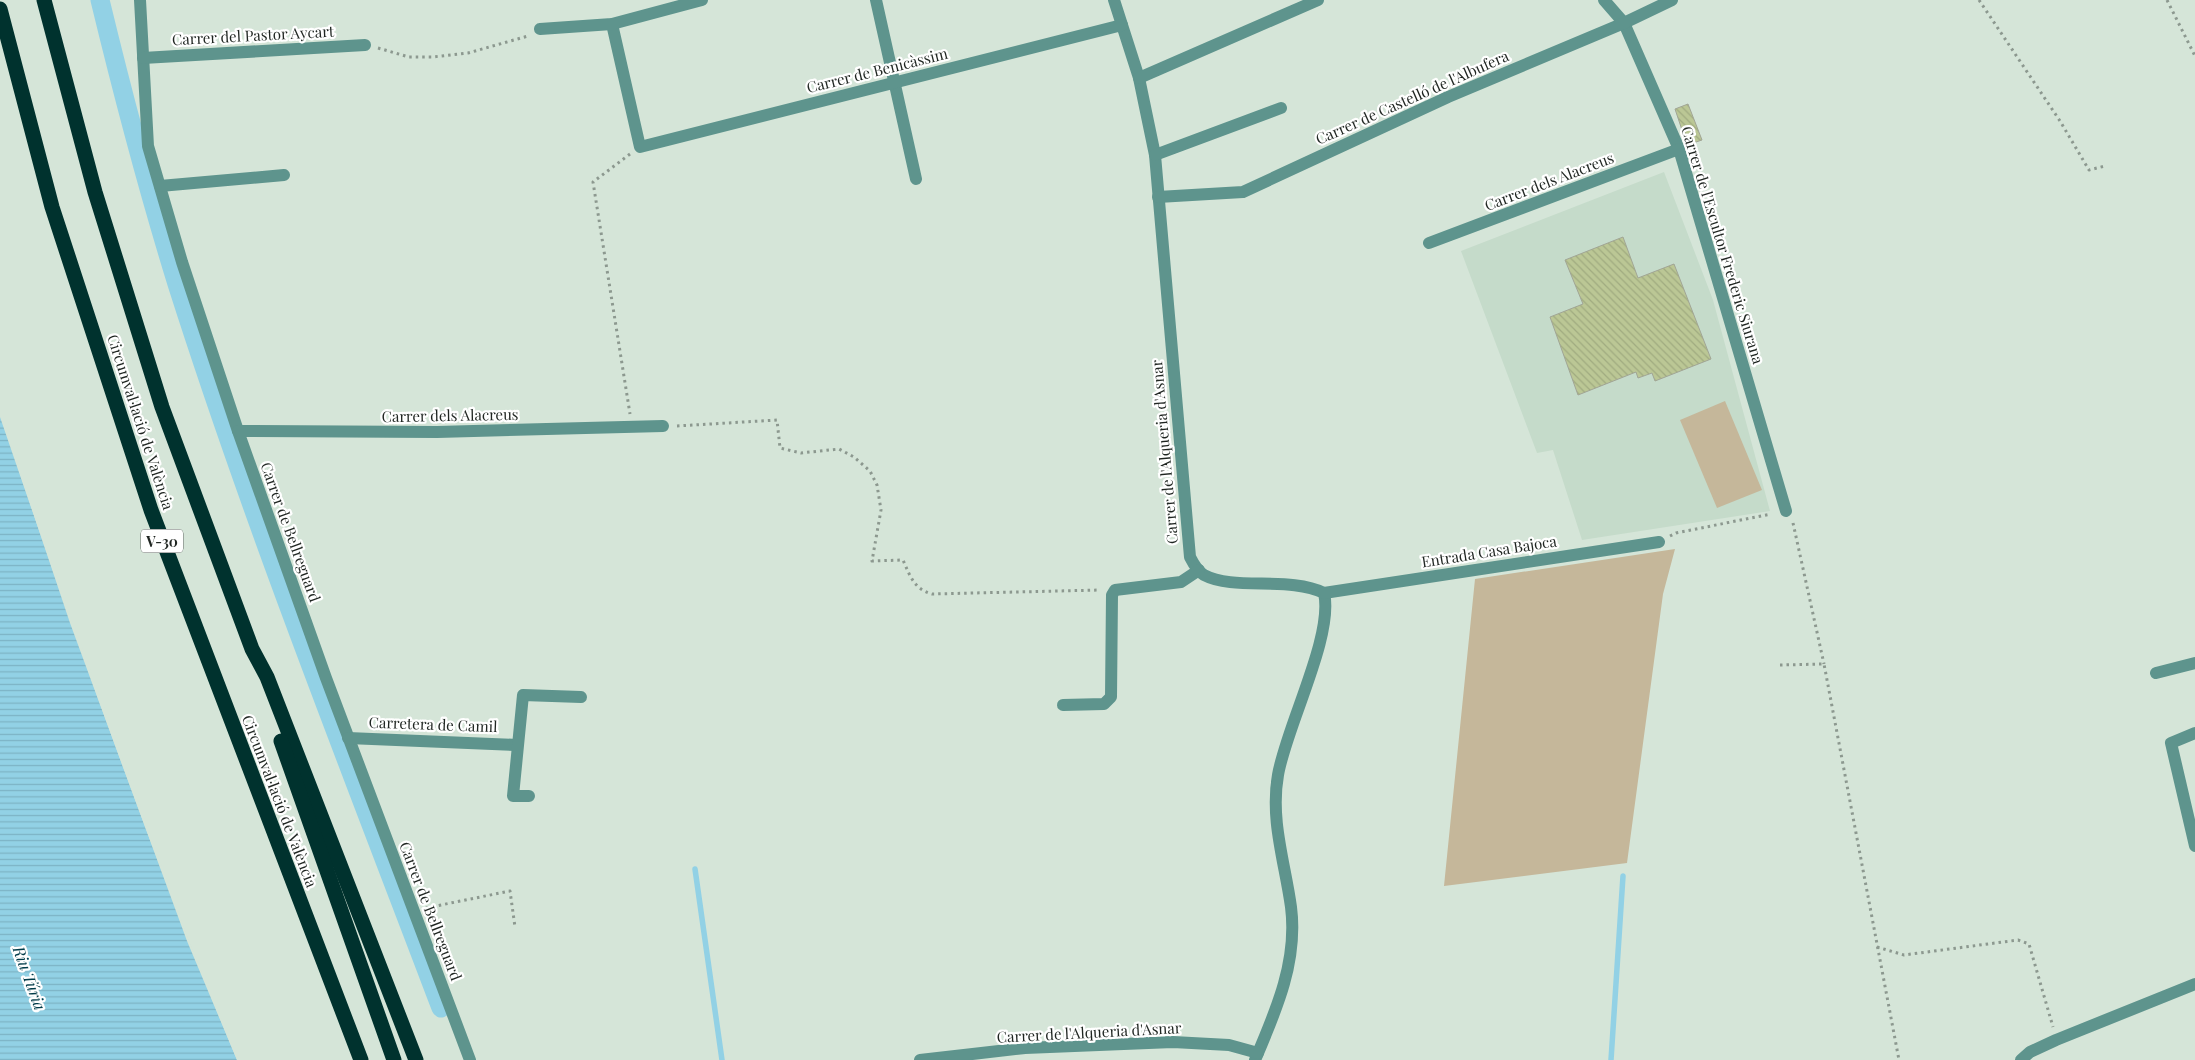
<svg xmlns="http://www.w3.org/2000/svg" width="2195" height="1060" font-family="'Playfair Display',serif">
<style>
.built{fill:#c5dbca}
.park{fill:#c5b79a}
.water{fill:url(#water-rules)}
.pier{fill:#d5e5d8}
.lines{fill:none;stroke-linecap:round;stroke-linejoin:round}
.stream{stroke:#92d1e5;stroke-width:5.5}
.canal{stroke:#92d1e5;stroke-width:19}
.building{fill:url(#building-back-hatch);stroke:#a1a595}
.path{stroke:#8c988f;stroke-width:3;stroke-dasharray:2.5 4;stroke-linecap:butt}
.minor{stroke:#5e948d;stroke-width:12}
.highway{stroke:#00322e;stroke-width:15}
.labels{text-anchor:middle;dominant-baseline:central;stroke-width:4.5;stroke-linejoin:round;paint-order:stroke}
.shield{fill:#fff;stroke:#626664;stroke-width:1}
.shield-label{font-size:14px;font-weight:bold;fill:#1f2521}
.street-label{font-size:15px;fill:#1f2521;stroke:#fff}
.water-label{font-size:16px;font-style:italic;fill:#003b49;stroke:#fff}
</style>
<defs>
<pattern id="water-rules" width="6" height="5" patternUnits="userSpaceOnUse" patternTransform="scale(1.25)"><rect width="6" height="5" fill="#92d1e5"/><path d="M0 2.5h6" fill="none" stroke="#7db3c4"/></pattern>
<pattern id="building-back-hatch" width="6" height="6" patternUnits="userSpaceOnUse" patternTransform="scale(1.25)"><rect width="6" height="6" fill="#bbc795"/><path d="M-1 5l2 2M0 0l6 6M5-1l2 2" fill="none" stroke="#a0ab80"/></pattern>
</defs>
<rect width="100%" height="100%" fill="#d5e5d8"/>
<!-- built -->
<path class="built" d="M1664 172 1713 300 1770 511 1582 540 1553 450 1537 453 1461 251Z"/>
<!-- park -->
<g class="park">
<path d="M1725 401 1762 490 1717 508 1680 420Z"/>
<path d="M1675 549 1663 594 1627 863 1444 886 1475 579Z"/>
</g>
<!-- water -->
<path class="water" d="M0 417C74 633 149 849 237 1060H0Z"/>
<!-- pier -->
<path class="pier" d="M0 414 73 622 189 940 239 1060H237L187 941 70 623Z"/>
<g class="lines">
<!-- stream -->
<g class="stream">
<path d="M94 0C130 147 171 295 222 437 291 629 365 819 437 1010"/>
<path d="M695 869 722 1060"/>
<path d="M1611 1060 1623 876"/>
</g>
<!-- canal -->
<path class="canal" d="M100 0C123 95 148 190 177 284 255 529 350 768 441 1008"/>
</g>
<!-- building -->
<g class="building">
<path d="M1688 104 1702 140 1687 145 1675 109Z"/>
<path d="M1623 237 1638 278 1674 264 1711 359 1655 381 1652 373 1638 378 1636 372 1578 395 1550 317 1583 304 1565 260Z"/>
</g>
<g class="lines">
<!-- path -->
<g class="path">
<path d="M1979 0 2060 121 2089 170 2105 166"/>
<path d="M2167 0 2195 56"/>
<path d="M378 48 409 57H432L468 53 528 36"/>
<path d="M630 154 593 182 630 414"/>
<path d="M677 426 777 420 780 448 801 453 839 449 854 457 870 471 877 485 881 510 872 561 903 560C910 576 914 589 932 594L1100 590"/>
<path d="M1793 523 1824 664"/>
<path d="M1670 536 1676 533 1771 514"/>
<path d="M1780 665 1824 664 1899 1060"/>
<path d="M426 908 510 891 515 927"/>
<path d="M1877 947 1904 955 2018 940 2029 944 2053 1027"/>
</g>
<!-- minor -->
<g class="minor">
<path d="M140 0 148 146 182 262 238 431 326 678 470 1060"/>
<path d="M876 0 916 179"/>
<path d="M1114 0 1139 78 1155 155 1190 557C1193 563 1197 571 1204 575 1234 591 1290 576 1324 593 1334 636 1286 727 1278 775 1270 820 1285 863 1291 907 1298 961 1276 1011 1255 1060"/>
<path d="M1604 0 1624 23 1679 149 1786 511"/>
<path d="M612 24 640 147 1122 25"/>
<path d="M540 29 612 24 702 0"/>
<path d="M143 58 365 45"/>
<path d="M1139 78 1318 0"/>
<path d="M1155 155 1281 108"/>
<path d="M160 186 284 175"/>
<path d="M1158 197 1243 192 1448 97 1624 23 1672 0"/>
<path d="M1429 243 1679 149"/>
<path d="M238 431 437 432 663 426"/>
<path d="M1324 593 1659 542"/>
<path d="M2156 673 2195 663"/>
<path d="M1063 705 1104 704 1111 697 1112 595 1115 590 1181 582 1199 570"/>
<path d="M2195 733 2171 743 2195 846"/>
<path d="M348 738 517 745"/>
<path d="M529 796H513L523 695 581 697"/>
<path d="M920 1060 1025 1048 1173 1042 1229 1045 1258 1053"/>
<path d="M2021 1060 2030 1052 2056 1040 2195 984"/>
</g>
<!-- highway -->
<g class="highway">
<path d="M44 0 95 192 162 407 252 649 267 677 416 1060"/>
<path d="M0 9 52 207 151 510 361 1060"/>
<path d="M281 741 394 1060"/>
</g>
</g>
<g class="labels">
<!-- shield labels -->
<rect class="shield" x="141" y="529.5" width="42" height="23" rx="4"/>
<g class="shield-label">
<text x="162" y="541">V-30</text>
</g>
<!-- street labels -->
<g class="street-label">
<text transform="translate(253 35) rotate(-3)">Carrer del Pastor Aycart</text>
<text transform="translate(877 70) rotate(-14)">Carrer de Benicàssim</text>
<text transform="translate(1412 97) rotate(-24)">Carrer de Castelló de l'Albufera</text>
<text transform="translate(1549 181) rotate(-21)">Carrer dels Alacreus</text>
<text transform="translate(1723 245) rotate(73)">Carrer de l'Escultor Frederic Siurana</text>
<text transform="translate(450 415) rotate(-1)">Carrer dels Alacreus</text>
<text transform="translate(141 422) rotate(72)">Circumval·lació de València</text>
<text transform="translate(1164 452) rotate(-95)">Carrer de l'Alqueria d'Asnar</text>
<text transform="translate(291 532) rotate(70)">Carrer de Bellreguard</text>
<text transform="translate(1489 551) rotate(-9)">Entrada Casa Bajoca</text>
<text transform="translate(433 724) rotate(2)">Carretera de Camil</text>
<text transform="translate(280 801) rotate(69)">Circumval·lació de València</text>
<text transform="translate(431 911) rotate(69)">Carrer de Bellreguard</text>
<text transform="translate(1089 1032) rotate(-3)">Carrer de l'Alqueria d'Asnar</text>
</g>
<!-- water labels -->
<g class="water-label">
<text transform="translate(30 978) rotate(70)">Riu Túria</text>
</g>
</g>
</svg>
